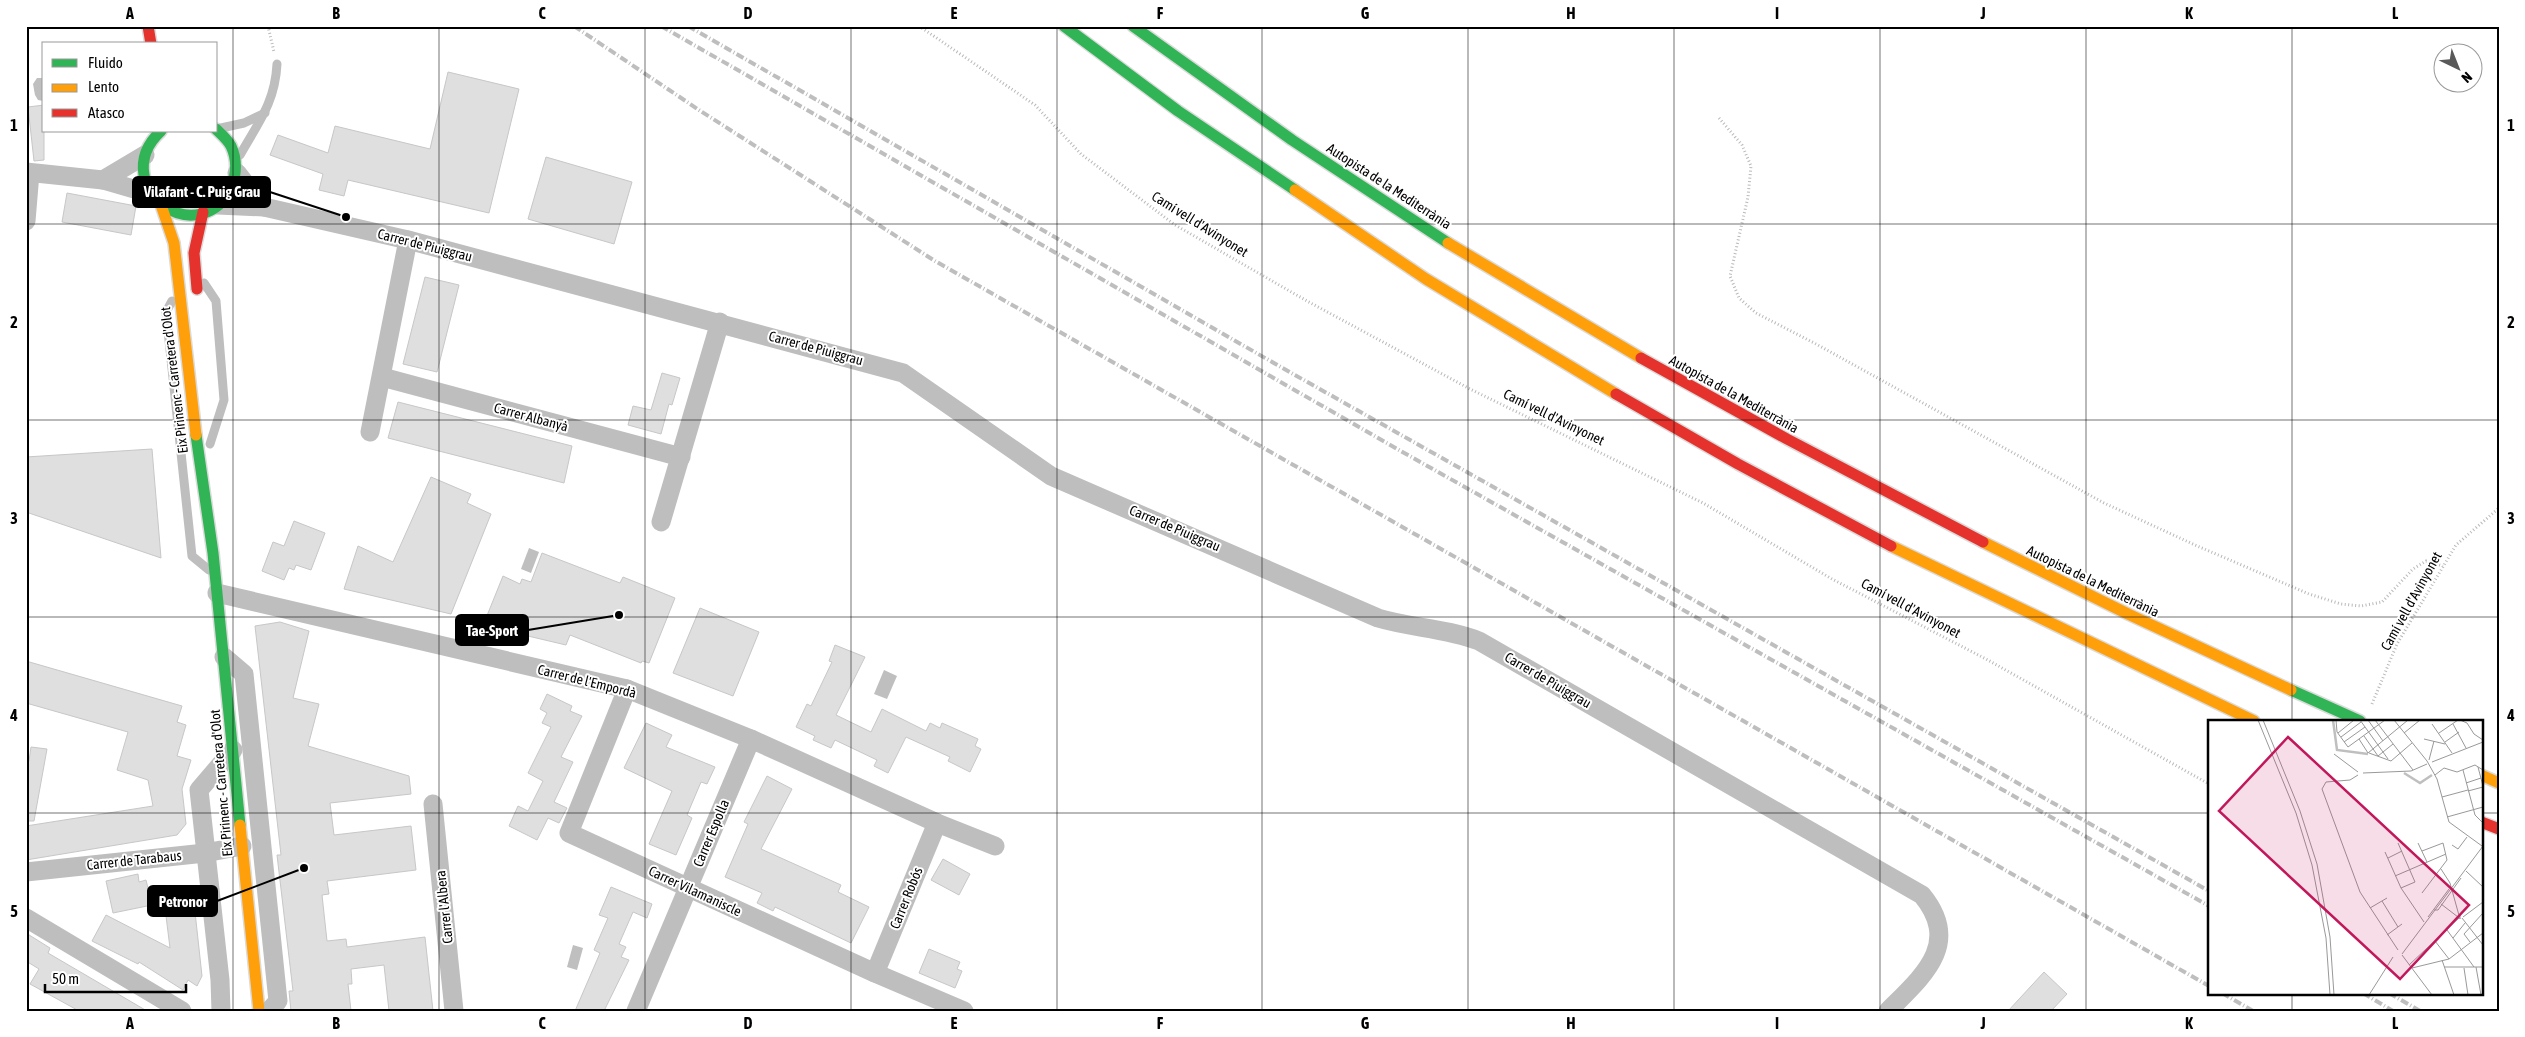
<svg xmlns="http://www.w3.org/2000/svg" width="2525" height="1037" font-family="'Asap Condensed',sans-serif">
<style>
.water{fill:#bfbfbf}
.building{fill:#dfdfdf;stroke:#c7c7c7}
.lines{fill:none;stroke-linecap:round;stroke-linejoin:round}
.fast-casing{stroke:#dbdbdb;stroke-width:14}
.slow-casing{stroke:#dbdbdb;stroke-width:14}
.jam-casing{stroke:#dbdbdb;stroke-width:14}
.path{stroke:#b9b9b9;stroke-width:3;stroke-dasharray:1 2.5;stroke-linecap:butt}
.lane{stroke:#bebebe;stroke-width:9}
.street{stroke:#bebebe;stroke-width:19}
.fast{stroke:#30b455;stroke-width:11}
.slow{stroke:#ff9f0a;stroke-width:11}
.jam{stroke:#e5322d;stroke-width:11}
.rail{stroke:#bebebe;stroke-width:4;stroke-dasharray:8 2.5 1 2.5;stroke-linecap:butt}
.grid{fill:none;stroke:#000;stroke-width:1;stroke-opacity:0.55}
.labels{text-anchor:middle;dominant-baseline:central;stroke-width:4;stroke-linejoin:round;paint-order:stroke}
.street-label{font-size:14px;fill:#000;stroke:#fff}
.inset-river{fill:none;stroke:#bfbfbf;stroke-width:2.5}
.inset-road{fill:none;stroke:#999;stroke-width:1}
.view{fill:#c2185b;fill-opacity:0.15;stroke:#c2185b;stroke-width:2.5}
.inset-edge{fill:none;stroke:#000;stroke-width:2.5}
.leader{fill:none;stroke:#000;stroke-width:2}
.callout-dot{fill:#000;stroke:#fff;stroke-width:2}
.callout{fill:#000;stroke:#000;stroke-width:2}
.callout-label{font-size:15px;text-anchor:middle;font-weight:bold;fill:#fff}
.neatline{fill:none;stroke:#000;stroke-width:2}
.grid-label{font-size:16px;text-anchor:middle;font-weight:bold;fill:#000}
</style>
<rect width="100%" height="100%" fill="#fff"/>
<!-- water -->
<g class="water">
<path d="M37 78H44L43 101 38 100 35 95 33 84Z"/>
<path d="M529 548 539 552 531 573 521 569Z"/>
<path d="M884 670 897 676 887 699 874 694Z"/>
<path d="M573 945 583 948 577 970 567 967Z"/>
</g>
<!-- building -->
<g class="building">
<path d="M448 72 519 89 489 213 348 180 344 196 319 190 323 174 270 155 278 135 328 153 335 126 430 149Z"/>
<path d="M44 105V160L34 161 28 107Z"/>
<path d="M546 157 632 182 614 244 528 219Z"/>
<path d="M67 193 136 206 131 235 62 222Z"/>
<path d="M425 277 459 285 437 372 403 364Z"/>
<path d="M662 373 680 378 672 405 669 404 661 434 628 425 633 406 651 410Z"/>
<path d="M398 402 572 446 564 483 388 438Z"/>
<path d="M152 449 161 558 26 512V457Z"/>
<path d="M431 477 471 494 467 503 491 514 451 614 344 589 358 546 393 562Z"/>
<path d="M294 521 325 533 311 570 296 565 294 570 289 568 284 580 262 571 273 542 284 546Z"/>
<path d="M542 553 620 583 623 577 675 598 649 663 642 661 641 663 570 635 566 645 511 632 510 636 482 628 503 576 520 584 522 579 531 582Z"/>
<path d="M700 608 759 632 733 696 673 673Z"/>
<path d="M280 622 309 631 293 698 319 704 308 746 409 776 411 794 330 803 334 835 411 826 416 870 327 881 329 894 322 895 327 941 346 939 347 947 425 937 433 1011H389L384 965 351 969 352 984H348L351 1011H291L289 991H293L277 855H281L255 626Z"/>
<path d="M835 645 865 657 836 715 871 732 882 709 926 731 930 723 940 728 942 723 978 739 975 746 981 749 970 772 948 761 950 757 906 737 888 773 874 766 877 760 835 740 831 748 813 740 815 736 796 727 807 704 811 706 832 662 829 661Z"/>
<path d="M26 661 182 706 177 722 186 725 177 756 191 760 182 789 186 824 177 835 26 860V826L153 806 148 780 117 770 128 732 26 703Z"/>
<path d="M547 694 572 706 570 711 582 716 561 757 573 762 554 802 567 808 559 823 548 818 537 840 509 826 518 806 528 811 543 781 528 773 551 727 542 723 547 713 540 709Z"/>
<path d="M646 723 672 735 666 747 715 767 707 784 701 782 687 815 692 818 676 855 649 844 672 791 624 768Z"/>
<path d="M31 747 47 749 34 821H26V761H29Z"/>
<path d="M767 776 792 789 761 849 841 885 838 892 869 907 851 943 775 907 773 911 757 903 762 893 725 877 748 824 744 822Z"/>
<path d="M943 859 970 874 959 895 931 880Z"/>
<path d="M138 874 139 882 146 880 152 905 113 913 106 881Z"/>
<path d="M611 887 652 904 647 918 633 912 619 944 626 947 621 957 629 960 604 1011H575L600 953 594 950 608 918 599 915Z"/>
<path d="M195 912 202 976 197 986 188 980 183 990 139 962 138 964 92 941 106 915 170 948 166 916Z"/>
<path d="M26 933 50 948 48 953 147 1011H79L30 984 39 969 26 961Z"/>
<path d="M929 949 960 962 957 969 962 971 955 988 919 973Z"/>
<path d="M2044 972 2067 994 2051 1011H2008Z"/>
</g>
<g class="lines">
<defs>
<g id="fast">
<path d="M1064 26 1178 111 1295 190"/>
<path d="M1133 26 1292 140 1448 243"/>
<path d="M161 131C148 143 141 158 144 175 148 201 176 220 201 214 230 206 243 172 231 146 228 140 221 134 216 129"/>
<path d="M196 435 213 553 240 825"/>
<path d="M2291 690 2360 721"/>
</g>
<g id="slow">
<path d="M1295 190 1426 279 1616 394"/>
<path d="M161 205 174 243 196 435"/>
<path d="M1448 243 1641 358"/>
<path d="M1983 542 2128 614 2291 690"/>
<path d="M1891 546 2254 721"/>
<path d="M2481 775 2499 783"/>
<path d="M240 825 259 1011"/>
</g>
<g id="jam">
<path d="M148 26 151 44"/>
<path d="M197 289 194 253 203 212"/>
<path d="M1641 358 1787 439 1983 542"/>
<path d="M1616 394 1738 464 1891 546"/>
<path d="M2481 822 2499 829"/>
</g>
</defs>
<!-- fast casing -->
<use href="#fast" class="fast-casing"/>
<!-- slow casing -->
<use href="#slow" class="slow-casing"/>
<!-- jam casing -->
<use href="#jam" class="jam-casing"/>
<!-- path -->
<g class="path">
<path d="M268 26 274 52"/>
<path d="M919 26 1035 105 1081 154 1175 225 1307 301 1470 389 1703 503 1832 579 1986 659 2209 784"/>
<path d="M1719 118 1742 145 1751 166 1748 197 1730 276 1739 298 1756 313 1816 344 2104 503 2195 545 2309 594 2341 604 2361 606 2382 602 2413 569 2426 561 2443 566"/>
<path d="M2372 704 2397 644 2456 545 2499 508"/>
</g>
<!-- lane -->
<g class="lane">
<path d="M221 128 244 123 265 113"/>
<path d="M240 155C258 123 275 103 277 64"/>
<path d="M204 283 216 301 224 400 210 444"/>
<path d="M172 301 166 312 192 556 209 570"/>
</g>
<!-- street -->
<g class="street">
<path d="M26 172 103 180 151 194"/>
<path d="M237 173 264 207"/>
<path d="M103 180 145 155"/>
<path d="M218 205 264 207 408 240 903 373 1051 476 1378 618C1411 628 1446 628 1479 641L1922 895C1962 944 1923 976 1888 1011"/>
<path d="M26 221 30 173"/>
<path d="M382 377 681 457"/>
<path d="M370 432 408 240"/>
<path d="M661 522 720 322"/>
<path d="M217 593 627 689 751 739 937 823 995 846"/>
<path d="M224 657 244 674 278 1001 269 1011"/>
<path d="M627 689 569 833 875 973 964 1011"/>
<path d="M433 804 454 1011"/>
<path d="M26 872 205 853 242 846"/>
<path d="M26 918 182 1011"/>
<path d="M875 973 937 823"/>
<path d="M221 1011 220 980 199 790 233 750"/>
<path d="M636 1011 751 739"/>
</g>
<!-- fast -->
<use href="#fast" class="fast"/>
<!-- slow -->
<use href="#slow" class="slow"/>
<!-- jam -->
<use href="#jam" class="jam"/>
<!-- rail -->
<g class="rail">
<path d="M574 26 699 110 935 261 2209 986"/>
<path d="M661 26 1399 450 2209 906"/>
<path d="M688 26 1279 366 2209 891"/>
<path d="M2222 993 2253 1011"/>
<path d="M2363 993 2393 1011"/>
<path d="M2389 993 2420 1011"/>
</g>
</g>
<!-- grid -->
<path class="grid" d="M233 26V1011M439 26V1011M645 26V1011M851 26V1011M1057 26V1011M1262 26V1011M1468 26V1011M1674 26V1011M1880 26V1011M2086 26V1011M2292 26V721M26 224H2499M26 420H2499M26 617H2499M26 813H2209M2481 813H2499M2292 993V1011"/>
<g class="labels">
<!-- street labels -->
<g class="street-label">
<text transform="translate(1389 186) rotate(33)">Autopista de la Mediterrània</text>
<text transform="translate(1200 224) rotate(32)">Camí vell d'Avinyonet</text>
<text transform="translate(425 245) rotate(14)">Carrer de Piuiggrau</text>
<text transform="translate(816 348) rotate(15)">Carrer de Piuiggrau</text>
<text transform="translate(174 380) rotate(-97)">Eix Pirinenc - Carretera d'Olot</text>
<text transform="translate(1734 394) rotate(29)">Autopista de la Mediterrània</text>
<text transform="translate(531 417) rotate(15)">Carrer Albanyà</text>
<text transform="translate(1554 417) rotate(26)">Camí vell d'Avinyonet</text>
<text transform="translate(1175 528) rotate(23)">Carrer de Piuiggrau</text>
<text transform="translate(2093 581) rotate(26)">Autopista de la Mediterrània</text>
<text transform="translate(2411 601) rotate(-61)">Camí vell d'Avinyonet</text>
<text transform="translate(1911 608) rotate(28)">Camí vell d'Avinyonet</text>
<text transform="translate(1548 680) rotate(30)">Carrer de Piuiggrau</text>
<text transform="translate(587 681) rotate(14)">Carrer de l'Empordà</text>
<text transform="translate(221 783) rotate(-95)">Eix Pirinenc - Carretera d'Olot</text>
<text transform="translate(711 833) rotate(-67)">Carrer Espolla</text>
<text transform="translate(134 860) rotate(-6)">Carrer de Tarabaus</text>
<text transform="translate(695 891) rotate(25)">Carrer Vilamaniscle</text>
<text transform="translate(906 898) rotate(-68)">Carrer Robós</text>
<text transform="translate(444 907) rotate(-96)">Carrer l'Albera</text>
</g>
</g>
<!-- overview -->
<g transform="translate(2208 720)">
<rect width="275" height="275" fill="#fff"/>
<path class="inset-river" d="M125 0 129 30 160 34M196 53 212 63 224 55"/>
<path class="inset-road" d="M50 0 88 93 104 145 118 218 122 275M55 0 92 91 109 144 122 217 126 275M128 0 129 12 140 27 177 0M152 0 180 39M160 0 175 21M167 0 205 50M186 0 219 41 229 59 241 102 274 126M252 0 259 3 266 14 275 20M224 4 244 33M245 4 258 28M130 13 146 0M196 13 212 0M231 13 250 0M156 16 170 36 185 24M133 17 153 2M151 19 160 33M216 19 237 24M136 22 157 7M237 22 251 12M160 33 200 0M161 33 183 41 204 23M126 34 150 52M221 40 226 21M224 42 275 22M270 47 275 66M255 50 267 95 275 103M155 53 203 51 219 44M150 55 142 60 118 62 114 69 152 172 190 230M227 55 236 48 249 52 267 45 275 50M258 63 273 58M260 71 275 67M234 77 260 70M239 97 275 87M190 123 207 162 193 168M210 123 219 142M244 125 250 129 259 117M177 132 193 168 216 202M180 138 194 131M233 149 242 163 252 199V194M258 151 275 167M187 156 238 134M214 173 239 140 235 123 214 131M174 181 190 207M233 184 250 197M162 188 179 178M226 190H230L253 158M220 197 241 169M255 197 275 182M254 198 275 225M239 210 266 247M179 215 194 204M245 218 257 203M227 221 241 239M262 222 256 214 275 193M194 234 275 126M194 235 224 275M234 240 246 275M201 245 251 198M236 247H275M268 247 273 275M204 248 241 239 275 213M256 248 260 275M161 275 185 237"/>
<path class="view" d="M80 17 261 185 192 259 11 91Z"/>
<rect width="275" height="275" class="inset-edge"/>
</g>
<!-- callouts -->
<path class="leader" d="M346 217L270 192M619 615L528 630M304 868L217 901"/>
<g class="callout-dot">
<circle cx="346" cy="217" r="5"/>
<circle cx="619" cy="615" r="5"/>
<circle cx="304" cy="868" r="5"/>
</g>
<g class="callout">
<rect x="133" y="177" width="137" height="30" rx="5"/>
<rect x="456" y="615" width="72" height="30" rx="5"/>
<rect x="148" y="886" width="69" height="30" rx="5"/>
</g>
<g class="callout-label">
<text x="202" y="197">Vilafant - C. Puig Grau</text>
<text x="492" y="636">Tae-Sport</text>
<text x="183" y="907">Petronor</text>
</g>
<!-- border -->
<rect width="2525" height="1037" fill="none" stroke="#ffffff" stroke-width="55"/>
<!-- legend -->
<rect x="42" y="42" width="175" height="90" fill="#ffffff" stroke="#999999"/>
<rect x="52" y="59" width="25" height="8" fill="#30b455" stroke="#999999"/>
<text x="88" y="68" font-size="15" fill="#000000">Fluido</text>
<rect x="52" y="84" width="25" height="8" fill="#ff9f0a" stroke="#999999"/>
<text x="88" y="92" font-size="15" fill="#000000">Lento</text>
<rect x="52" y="109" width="25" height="8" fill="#e5322d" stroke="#999999"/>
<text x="88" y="118" font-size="15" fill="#000000">Atasco</text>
<!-- north arrow -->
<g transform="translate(2458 68) rotate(137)"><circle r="24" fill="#ffffff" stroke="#999999"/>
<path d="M0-4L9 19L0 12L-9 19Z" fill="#595959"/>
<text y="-8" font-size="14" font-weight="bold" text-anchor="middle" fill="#000000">N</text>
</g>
<!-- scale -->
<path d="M45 984v8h141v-8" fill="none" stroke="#000000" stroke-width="2.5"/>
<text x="52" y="984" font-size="15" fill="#000000" stroke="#ffffff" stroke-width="4" paint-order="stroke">50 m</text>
<rect x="28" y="28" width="2470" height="982" class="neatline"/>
<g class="grid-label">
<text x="130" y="19">A</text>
<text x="336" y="19">B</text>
<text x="542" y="19">C</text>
<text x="748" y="19">D</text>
<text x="954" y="19">E</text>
<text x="1160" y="19">F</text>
<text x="1365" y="19">G</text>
<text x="1571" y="19">H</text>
<text x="1777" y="19">I</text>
<text x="1983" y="19">J</text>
<text x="2189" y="19">K</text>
<text x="2395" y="19">L</text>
<text x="14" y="131">1</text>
<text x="2511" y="131">1</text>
<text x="14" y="328">2</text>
<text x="2511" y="328">2</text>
<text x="14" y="524">3</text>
<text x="2511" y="524">3</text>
<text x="14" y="721">4</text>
<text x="2511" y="721">4</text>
<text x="14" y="917">5</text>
<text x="2511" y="917">5</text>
<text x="130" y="1029">A</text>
<text x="336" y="1029">B</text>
<text x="542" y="1029">C</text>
<text x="748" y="1029">D</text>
<text x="954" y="1029">E</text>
<text x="1160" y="1029">F</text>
<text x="1365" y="1029">G</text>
<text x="1571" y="1029">H</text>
<text x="1777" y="1029">I</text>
<text x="1983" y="1029">J</text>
<text x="2189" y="1029">K</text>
<text x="2395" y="1029">L</text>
</g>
</svg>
